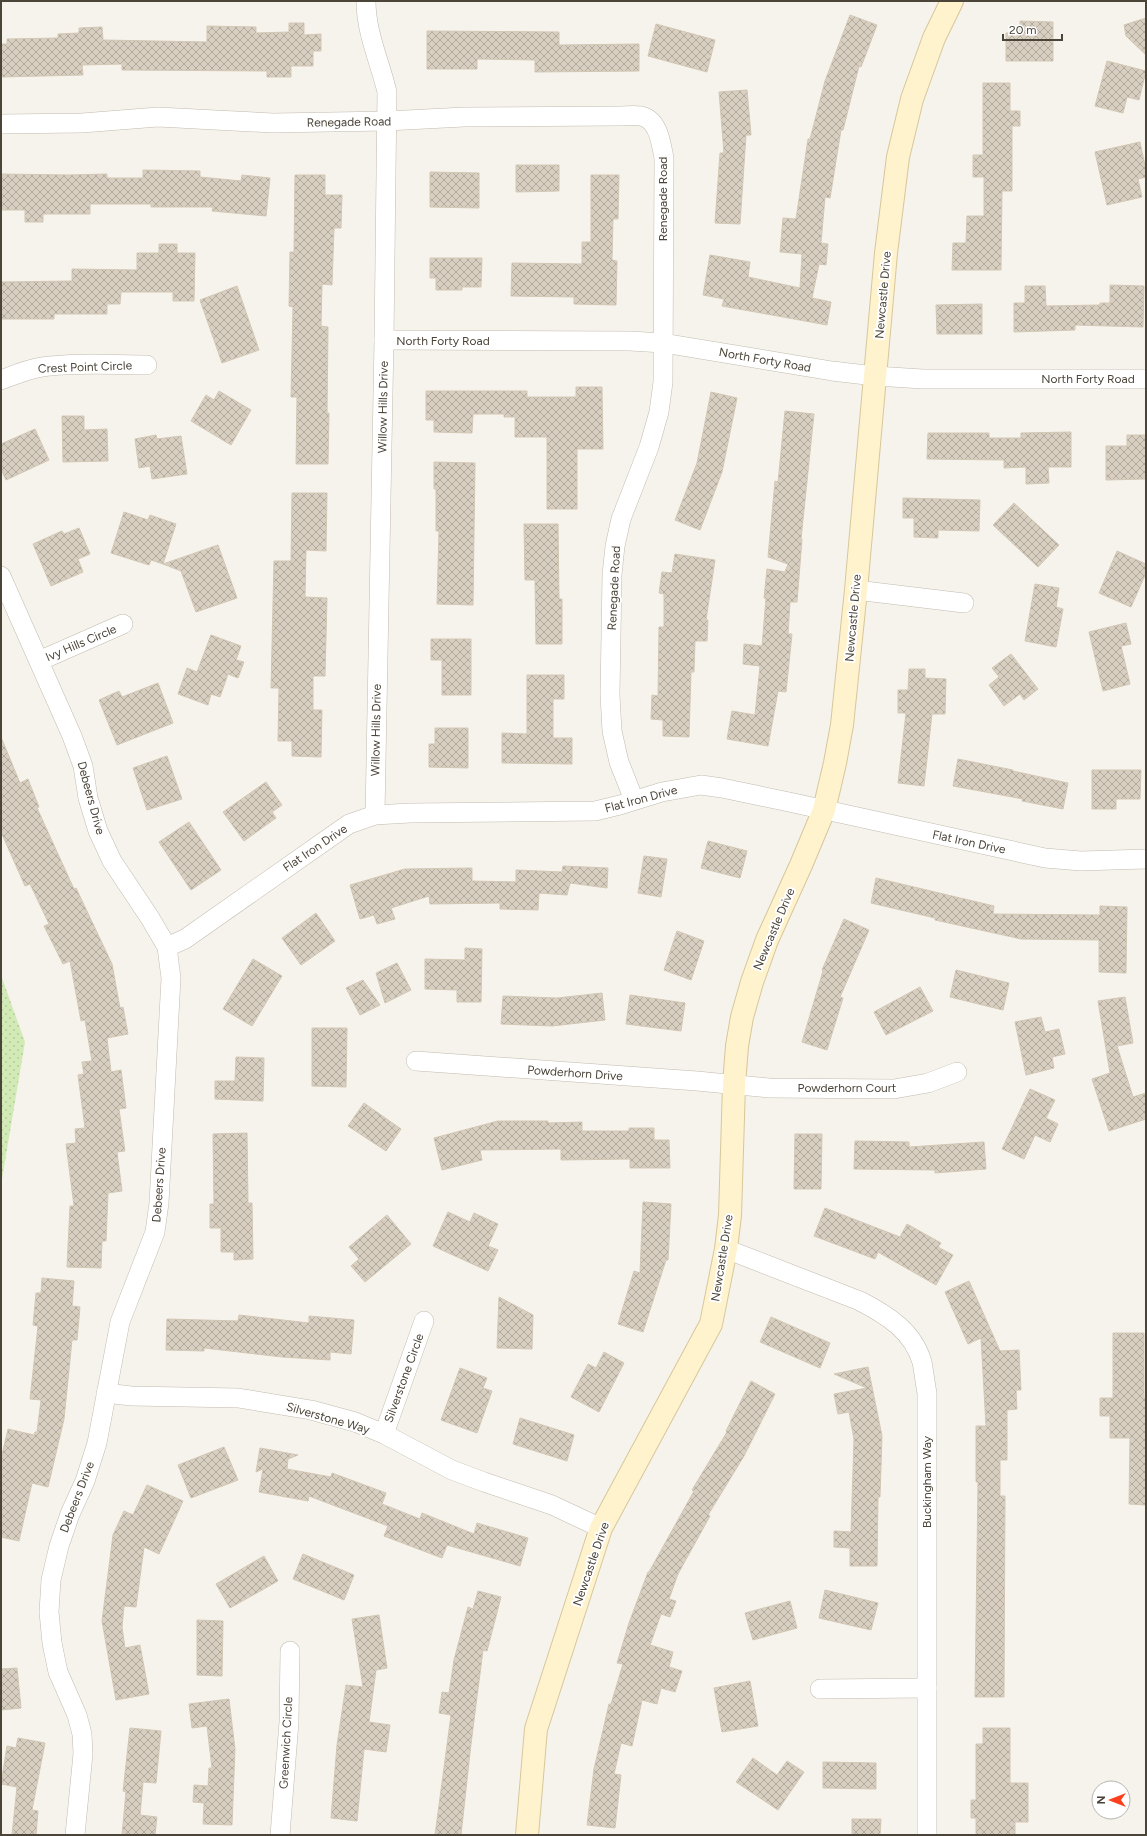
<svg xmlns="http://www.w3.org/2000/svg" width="1147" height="1836" font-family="Figtree,sans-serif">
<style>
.grass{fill:url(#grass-dots)}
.building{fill:url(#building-cross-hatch);stroke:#d3c7b4}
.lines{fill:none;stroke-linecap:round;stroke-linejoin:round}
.street-casing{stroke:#c2bbae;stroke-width:20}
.secondary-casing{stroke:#d6c79b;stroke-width:24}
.street{stroke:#fff;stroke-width:19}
.secondary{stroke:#fff3cd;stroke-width:22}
.labels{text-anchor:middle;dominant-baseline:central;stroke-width:4;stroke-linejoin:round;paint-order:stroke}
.street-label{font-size:12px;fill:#4b4439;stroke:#fff}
</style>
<defs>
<pattern id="grass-dots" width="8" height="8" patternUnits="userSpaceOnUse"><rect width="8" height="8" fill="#d2eab5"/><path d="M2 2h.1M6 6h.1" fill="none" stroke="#b6ca9c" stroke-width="1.8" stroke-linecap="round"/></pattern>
<pattern id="building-cross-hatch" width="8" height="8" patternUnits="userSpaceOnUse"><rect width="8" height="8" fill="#d8cfc1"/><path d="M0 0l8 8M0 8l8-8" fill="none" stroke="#b1aa9e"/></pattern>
</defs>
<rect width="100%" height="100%" fill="#f6f3ec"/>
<!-- grass -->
<path class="grass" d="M1 975 25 1042 1 1185Z"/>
<!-- building -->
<g class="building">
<path d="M850 15 877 25 861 67 859 66 843 130H841L830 198 825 197 821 243 828 244 826 265 819 264 812 298 831 302 827 325 722 306 724 299 703 295 710 255 750 262 748 277 800 288 802 254 780 252 783 218 796 219 808 139H810L825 81Z"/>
<path d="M1146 18V55L1126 36 1124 25Z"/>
<path d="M1020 21 1053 22V61H1006V33H1020Z"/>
<path d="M289 23H304V35L321 34V51H313V66H291V77H267V71L122 70V64L82 65 83 75 1 77V44H7V39L58 38V34L79 33V28L102 27 103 40 207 42V26L256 27V33L289 32Z"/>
<path d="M656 24 715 40 707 72 648 56Z"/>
<path d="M427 31 559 32V45L639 44V71L535 72V60L477 59V69H427Z"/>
<path d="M1107 61 1146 71 1139 100 1127 97 1123 113 1095 106Z"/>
<path d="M983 83H1010V111H1020V126H1012V191H1002L1001 270H952L953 243H966L967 216H984V177H973V155H983Z"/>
<path d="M747 90 751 135H746L740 224 715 223 720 153H724L719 92Z"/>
<path d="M1140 142 1146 170V177L1138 179 1142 197 1107 205 1095 152Z"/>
<path d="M516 165H559V191L516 192Z"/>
<path d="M143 170 200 171V177L241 181 242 175 270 178 266 216 212 211 213 207H151V204H90V214H43V222H25V210H1V174L69 175 107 174V178H143Z"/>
<path d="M430 172 479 173V208L430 207Z"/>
<path d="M295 175H325V195H342L341 228H334L332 285 322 284 321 326 328 327 327 413H329L328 464H296L297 397H291L293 307 289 306 290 252H294Z"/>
<path d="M591 175H619L618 219H613L612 260 617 261 616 305 574 304V297L511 296 512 263 582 264V242H591Z"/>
<path d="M159 244H177V253H195L194 301H173V292H121L120 304H107V314H54V319H1V282L72 281V269L137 270V253H159Z"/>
<path d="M430 258H482L481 287H462V290H436V278H430Z"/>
<path d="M1110 285 1144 286 1143 327 1075 325V330L1014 332V303H1025V286H1045L1046 306 1100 305V303H1110Z"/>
<path d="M237 286 259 350 222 363 200 300Z"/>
<path d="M982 304V334H937L936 305Z"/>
<path d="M576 387H602L603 449H577V509H547V437H515V417H504V414H473L472 433 434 432V420H426V391H527V397H576Z"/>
<path d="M219 391 251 410 231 445 191 421 206 395 214 400Z"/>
<path d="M711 392 737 398 722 472 700 530 675 520 697 463Z"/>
<path d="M785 411 814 414 801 539H802L797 602H790L788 634H792L786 692 778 691 768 746 727 739 732 711 755 715 760 666 743 664 744 644 762 646 766 598H764L767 569 785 572 788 564 768 557 775 481 778 482Z"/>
<path d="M62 416H84V430L107 429 108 461 63 462Z"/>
<path d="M35 429 49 460 6 480 1 469V444Z"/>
<path d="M1071 432V467H1048L1049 483 1026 484V467L1004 468V460L927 459 928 433H989V438H1021V433Z"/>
<path d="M156 435 157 439 181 436 187 474 152 479 150 466 139 468 135 439Z"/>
<path d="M1127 435H1146V479L1106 480V446H1127Z"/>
<path d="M434 462 475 463 473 605 437 604 439 531H436V489H434Z"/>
<path d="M292 493H327L326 551 306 550 305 597 327 598 325 676H313V710H322L321 757 292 756V741H278L279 688H271L274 561H291Z"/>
<path d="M903 498 980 500 979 531 938 530V538L914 537V518H903Z"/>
<path d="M1014 503 1059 545 1038 567 993 525Z"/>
<path d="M124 512 148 520 150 515 176 524 163 564 151 560 149 565 111 553Z"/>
<path d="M524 524H558L559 599H562V644H536L535 580H525Z"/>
<path d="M79 528 90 554 78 559 83 572 51 586 33 544 62 531 64 534Z"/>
<path d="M218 545 237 598 196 612 181 571 163 564Z"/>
<path d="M1117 551 1146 564V573L1131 607 1099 593Z"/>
<path d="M675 554 715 560 706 620H708L707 641H695L694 672H691L689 737 663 736V720L651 719 652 695 658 696 659 627H664V594L659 593 662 572 672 573Z"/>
<path d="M1035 584 1059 588 1056 607 1063 609 1056 647 1025 641Z"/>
<path d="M1126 623 1131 644 1121 646 1130 684 1103 691 1089 632Z"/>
<path d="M211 635 241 646 236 660 244 662 238 678 228 674 220 697 211 694 208 705 178 694 187 668 197 672Z"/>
<path d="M431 639H471V695H442V660H431Z"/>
<path d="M1011 654 1038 689 1024 700 1020 694 1004 706 989 685 999 677 992 668Z"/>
<path d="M909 669H925V678L946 679 945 714H932L924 786 898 783 906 713H898V690H908Z"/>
<path d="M527 675H564V699H553V738H572V764L502 763V733L527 734Z"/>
<path d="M158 683 173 723 117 745 99 700 119 691 122 697Z"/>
<path d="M435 728H468V768L429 767V744H435Z"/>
<path d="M1 737 20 783 28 779 39 807 37 808 74 889 76 888 112 964 120 1008 123 1007 128 1034 107 1038 111 1072 121 1070 126 1108 119 1109 125 1151 117 1152 122 1191 108 1193 106 1241H102L101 1268 67 1267 70 1206H74L66 1144 76 1143 75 1129 85 1128 78 1075 84 1074 82 1062 92 1061 85 1020 81 1021 70 961 63 964 44 926 49 924 30 884 25 886 1 832Z"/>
<path d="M167 756 182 799 147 810 133 768Z"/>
<path d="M958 759 1013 770V771L1068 783 1063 809 1022 801 1023 799 953 786Z"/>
<path d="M1092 770H1141L1140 799H1116V809H1092Z"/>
<path d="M266 782 282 805 272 812 276 818 244 841 223 812Z"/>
<path d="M189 822 221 870 191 890 159 842Z"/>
<path d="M708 841 747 851 740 878 701 868Z"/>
<path d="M644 856 667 859 661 897 638 893Z"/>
<path d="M563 866 608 868 607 888 570 883 567 895 539 893 538 910 500 909V903L430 904 429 896 391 908 395 919 377 924 374 915 360 919 350 885 405 869 472 868V881L516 882V870L562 872Z"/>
<path d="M876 878 994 906 993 914 1100 915V906L1127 907 1126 973 1099 972V940L1021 939 935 920V918L871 903Z"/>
<path d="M316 913 335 941 301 965 282 938Z"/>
<path d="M844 919 869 930 840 997 843 998 827 1050 802 1042 823 971 822 970Z"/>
<path d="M677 931 704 941 691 980 664 970Z"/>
<path d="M465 948 482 949 481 1002H457V990L425 989V959L465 960Z"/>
<path d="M253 959 282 976 252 1026 223 1009Z"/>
<path d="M397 963 411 990 385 1003 376 973Z"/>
<path d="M956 970 1009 983 1003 1010 950 997Z"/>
<path d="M363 980 380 1005 360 1015 346 988Z"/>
<path d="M920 987 933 1011 886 1035 874 1012Z"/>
<path d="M602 993 605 1020 552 1026 501 1024 503 996 557 998Z"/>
<path d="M630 995 685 1003 681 1031 626 1024Z"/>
<path d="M1125 997 1133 1043 1117 1046 1133 1097 1146 1093V1119L1109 1131 1092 1079 1110 1073 1098 1001Z"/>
<path d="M1041 1017 1045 1032 1059 1029 1065 1054 1052 1057 1054 1068 1026 1075 1015 1022Z"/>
<path d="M312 1028H347L346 1087 312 1086Z"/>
<path d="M236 1057 264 1058 263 1101 215 1099V1081H235Z"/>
<path d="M1030 1089 1055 1100 1046 1118 1058 1124 1050 1142 1035 1135 1024 1159 1002 1149Z"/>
<path d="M364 1103 401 1129 386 1151 348 1126Z"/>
<path d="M498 1121H548V1123L582 1122V1131H629V1128H654V1140H669L670 1168H630V1159L561 1160V1149L480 1150 482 1160 442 1170 434 1138Z"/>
<path d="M247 1133 248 1203H252L253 1259 234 1260V1252H221V1228H210V1204H214L213 1134Z"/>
<path d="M795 1134H822L821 1189H794Z"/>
<path d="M855 1141 909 1142V1147L984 1142 986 1169 935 1173V1170L854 1169Z"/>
<path d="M643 1202 671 1204 668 1260H666L643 1332 618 1324 634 1271 640 1273Z"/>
<path d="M825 1208 900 1237 907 1224 941 1243 938 1247 953 1255 936 1285 878 1252 875 1259 814 1236Z"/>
<path d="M448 1212 470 1222 474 1213 498 1224 488 1246 498 1250 488 1271 433 1246Z"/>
<path d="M387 1215 411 1244 365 1282 351 1266 359 1259 349 1247Z"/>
<path d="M42 1278 74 1281 72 1306 80 1307 77 1340H72L64 1419 48 1487 32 1483 19 1541 1 1537V1459L8 1429 34 1435 35 1432H37L41 1400 30 1399 38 1326 33 1325 36 1293H41Z"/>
<path d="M969 1281 1000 1351 1019 1350 1021 1390H1016L1017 1409 1007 1410V1460H1000V1496H1005L1004 1697H975L978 1482H976V1426H986L981 1338 968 1344 945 1292Z"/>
<path d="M499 1297 533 1315 532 1349 497 1348Z"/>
<path d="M239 1315 309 1323V1316L354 1320 351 1354 330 1352V1360L282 1357 204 1348V1351L166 1350 167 1319 238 1321Z"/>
<path d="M771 1317 830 1343 820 1368 760 1342Z"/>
<path d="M1113 1333H1144V1398H1146V1505L1129 1504 1130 1438H1110V1416H1100V1398H1113Z"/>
<path d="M604 1352 624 1363 599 1412 571 1397 588 1364 596 1368Z"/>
<path d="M868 1367 882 1436 880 1497H878L877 1566H850V1548L834 1547V1531L851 1532 854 1439 849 1412 838 1414 834 1394 867 1388 834 1374Z"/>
<path d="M460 1368 487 1378 483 1388 492 1391 477 1433 441 1420Z"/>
<path d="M751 1381 775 1394 744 1456 708 1515 710 1516 678 1574 669 1599 676 1601 670 1617 661 1614 650 1645 673 1652 669 1667 682 1671 675 1692 661 1688 657 1704 642 1700 632 1746 621 1743 614 1774 621 1775 615 1828 587 1825 594 1769 609 1704H611L623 1664 617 1663 629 1623 648 1572H649L694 1491 692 1490 727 1432 726 1431Z"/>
<path d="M520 1418 574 1435 567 1461 513 1444Z"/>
<path d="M224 1447 238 1480 191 1498 178 1465Z"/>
<path d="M260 1448 298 1455 288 1459 287 1469 331 1477 332 1473 386 1493 382 1504 420 1519 422 1513 474 1534 477 1523 528 1538 520 1566 447 1545 442 1558 384 1536 388 1526 309 1496 308 1501 259 1492 263 1469 256 1472Z"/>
<path d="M147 1485 183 1501 159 1554 144 1547 136 1607 124 1606 122 1627 125 1648 140 1645 149 1694 116 1700 102 1621 113 1535 124 1511 133 1515Z"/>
<path d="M303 1554 354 1575 344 1600 293 1579Z"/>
<path d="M264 1556 278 1581 230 1608 216 1584Z"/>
<path d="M825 1590 878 1603 871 1630 819 1618Z"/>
<path d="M478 1591 501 1597 487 1651 483 1650 471 1744 461 1835H435L451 1715 439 1713 442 1692 449 1693 454 1660 468 1607 473 1609Z"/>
<path d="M790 1601 797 1628 753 1640 745 1613Z"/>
<path d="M379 1615 387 1668 376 1670 369 1722 390 1725 386 1752 364 1749 357 1821 331 1818 337 1745 346 1685 363 1687 352 1619Z"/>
<path d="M197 1620 223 1621 222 1676 197 1675Z"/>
<path d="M17 1668 21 1708 1 1710V1669Z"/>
<path d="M750 1681 758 1726 722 1732 714 1688Z"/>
<path d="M229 1699 235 1749 232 1825 203 1824 204 1803 193 1802 194 1785 208 1786 209 1768H212L207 1726 192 1728 189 1704Z"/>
<path d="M130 1728 161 1731 156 1783 143 1782 140 1815 157 1817 155 1835H122L126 1792 123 1791Z"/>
<path d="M983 1728H1010V1783H1028V1822H1015V1835H976V1818H971V1800H976V1744H983Z"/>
<path d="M18 1738 45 1743 32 1810 38 1811 36 1835H12L17 1787 1 1784 7 1746 16 1748Z"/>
<path d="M753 1758 777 1775 787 1761 804 1772 778 1810 736 1782Z"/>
<path d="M823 1762 876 1763V1789L823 1788Z"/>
<path d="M852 1819H881L880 1835H852Z"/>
</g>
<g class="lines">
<defs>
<g id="street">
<path d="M366 1C366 33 380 62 387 92L384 340 375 815"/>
<path d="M1 124 82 123 158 117 273 123 387 121 464 117 619 116C626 116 634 115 641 116 659 120 661 144 664 158L663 382 659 412 649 447 621 519 615 546 612 575 610 695 612 731 619 762 634 800"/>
<path d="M384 340 630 341 663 343 832 371 875 376 923 379H1146"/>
<path d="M1 380C14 375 28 369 42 367 77 362 113 365 147 365"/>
<path d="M1 576 72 736 83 766 88 798 98 831 112 861 150 918 167 947 171 978 159 1203 155 1232 120 1322 97 1443 85 1481 70 1514 59 1546 51 1580 49 1612 52 1643 58 1672 77 1715 82 1734 83 1754 75 1835"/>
<path d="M856 590 964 603"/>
<path d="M39 661 123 624"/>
<path d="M167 947 185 939 349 824 375 815 410 813 595 811 620 805 662 792 701 785 722 788 789 802 1045 858 1081 861 1146 859"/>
<path d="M416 1061 697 1081 769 1088 894 1089 928 1083 957 1072"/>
<path d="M726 1249 860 1301C887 1315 913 1331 922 1362 924 1372 925 1383 927 1393V1835"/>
<path d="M106 1393 131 1396 238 1398 311 1410 355 1422 384 1434 452 1470 484 1482 552 1505 601 1528"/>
<path d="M384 1434 424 1321"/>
<path d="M820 1689 927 1688"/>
<path d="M280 1835 289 1722 290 1651"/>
</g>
<path id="secondary" d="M527 1835 536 1729 601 1528 711 1324 726 1249 730 1215 734 1085 737 1046 742 1017 752 982 767 940 801 865 824 810 835 763 842 725 856 590 886 253 898 157 912 99 934 38 952 1"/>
</defs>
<!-- street casing -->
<use href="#street" class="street-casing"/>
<!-- secondary casing -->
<use href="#secondary" class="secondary-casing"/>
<!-- street -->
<use href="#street" class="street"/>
<!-- secondary -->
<use href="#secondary" class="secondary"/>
</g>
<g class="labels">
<!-- street labels -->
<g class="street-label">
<text transform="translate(349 122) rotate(-1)">Renegade Road</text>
<text transform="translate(663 199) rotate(-90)">Renegade Road</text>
<text transform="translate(883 295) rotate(-85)">Newcastle Drive</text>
<text x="443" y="341">North Forty Road</text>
<text transform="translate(765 360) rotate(10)">North Forty Road</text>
<text transform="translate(85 367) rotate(-2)">Crest Point Circle</text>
<text x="1088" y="379">North Forty Road</text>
<text transform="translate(383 407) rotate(-89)">Willow Hills Drive</text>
<text transform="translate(614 588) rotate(-87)">Renegade Road</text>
<text transform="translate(853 618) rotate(-85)">Newcastle Drive</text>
<text transform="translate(81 643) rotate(-23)">Ivy Hills Circle</text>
<text transform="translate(376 730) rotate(-89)">Willow Hills Drive</text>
<text transform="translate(91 798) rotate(75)">Debeers Drive</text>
<text transform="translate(641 799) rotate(-15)">Flat Iron Drive</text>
<text transform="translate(969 842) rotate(12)">Flat Iron Drive</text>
<text transform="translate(315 848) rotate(-34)">Flat Iron Drive</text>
<text transform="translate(774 929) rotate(-67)">Newcastle Drive</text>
<text transform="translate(575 1073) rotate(4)">Powderhorn Drive</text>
<text x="847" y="1088">Powderhorn Court</text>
<text transform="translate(159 1185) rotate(-86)">Debeers Drive</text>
<text transform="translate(722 1258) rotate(-81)">Newcastle Drive</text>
<text transform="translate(404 1378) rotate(-70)">Silverstone Circle</text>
<text transform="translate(328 1418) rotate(16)">Silverstone Way</text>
<text transform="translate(927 1482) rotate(-90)">Buckingham Way</text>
<text transform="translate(77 1497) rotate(-69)">Debeers Drive</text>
<text transform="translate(591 1564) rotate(-71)">Newcastle Drive</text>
<text transform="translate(286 1743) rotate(-87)">Greenwich Circle</text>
</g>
</g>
<!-- border -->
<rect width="1147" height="1836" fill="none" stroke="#4b4439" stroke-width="4"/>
<!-- north arrow -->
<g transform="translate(1111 1800) rotate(270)"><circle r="19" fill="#ffffff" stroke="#b7b4b0"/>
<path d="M0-3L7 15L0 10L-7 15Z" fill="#fc3f1d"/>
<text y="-6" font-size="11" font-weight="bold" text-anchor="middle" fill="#4b4439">N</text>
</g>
<!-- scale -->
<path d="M1003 34v6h59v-6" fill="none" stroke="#4b4439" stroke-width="2"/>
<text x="1009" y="34" font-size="12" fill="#4b4439" stroke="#ffffff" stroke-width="3" paint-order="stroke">20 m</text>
</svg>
